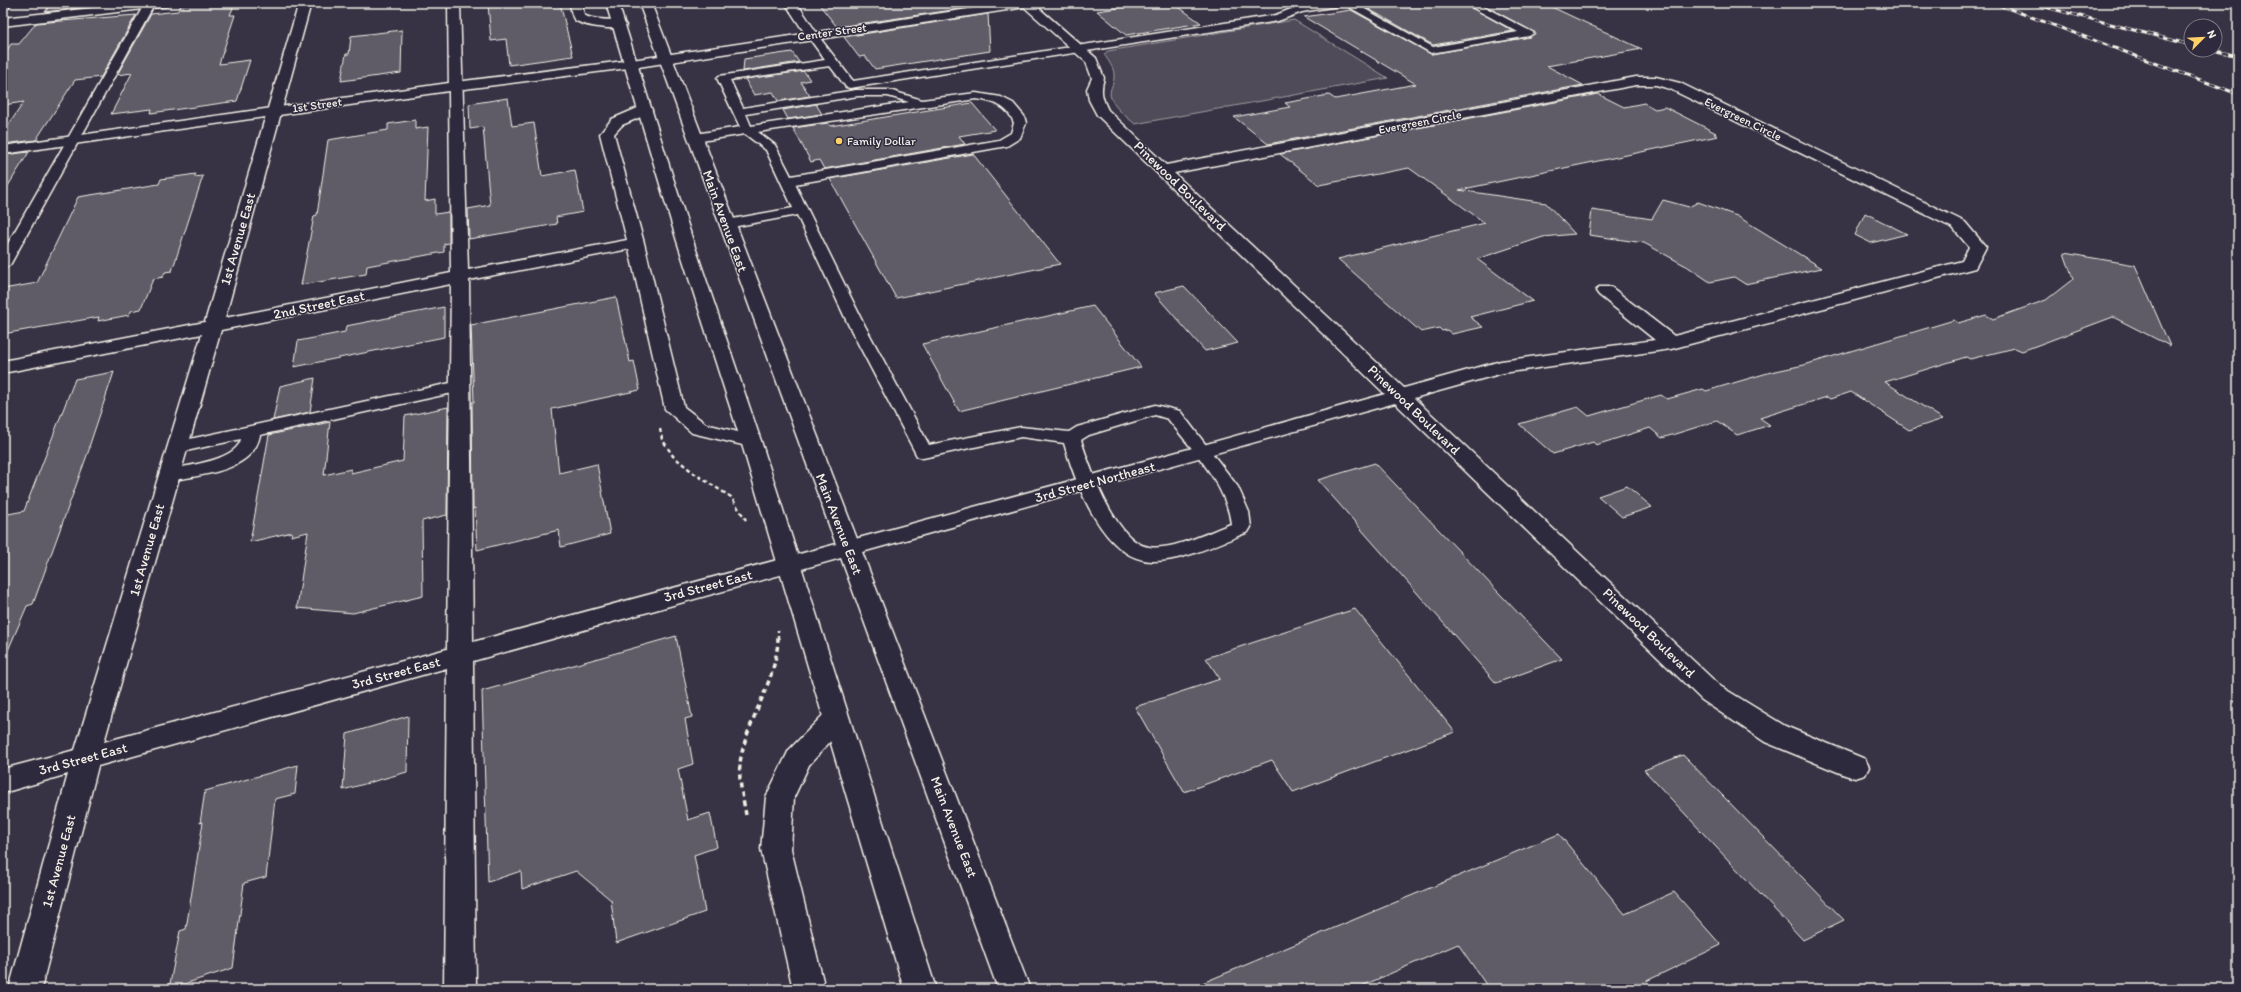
<svg xmlns="http://www.w3.org/2000/svg" width="2241" height="992" font-family="Itim,sans-serif">
<style>
.green{fill:#504b59;stroke:#a29ea0}
.building{fill:#5f5c67;stroke:#f4f1e8}
.lines{fill:none;stroke-linecap:round;stroke-linejoin:round}
.service-casing{stroke:#f4f1e8;stroke-width:3}
.minor-casing{stroke:#f4f1e8;stroke-width:3}
.tertiary-casing{stroke:#f4f1e8;stroke-width:3}
.secondary-casing{stroke:#f4f1e8;stroke-width:3}
.primary-casing{stroke:#f4f1e8;stroke-width:3}
.path-far1{stroke:#f4f1e8;stroke-width:2.5;stroke-dasharray:4 3;stroke-linecap:butt}
.path{stroke:#f4f1e8;stroke-width:3.5;stroke-dasharray:5 4;stroke-linecap:butt}
.service{fill:#2f2a3d;fill-rule:evenodd}
.minor{fill:#2f2a3d;fill-rule:evenodd}
.tertiary{fill:#2f2a3d;fill-rule:evenodd}
.secondary{fill:#2f2a3d;fill-rule:evenodd}
.primary{fill:#2f2a3d;fill-rule:evenodd}
.rail-casing{stroke:#f4f1e8;stroke-width:3}
.rail{stroke:#2f2a3d;stroke-width:2;stroke-dasharray:5.5;stroke-linecap:butt}
.poi-dot{fill:#ffd166;stroke:#2f2a3d;stroke-width:1.5}
.labels{text-anchor:middle;dominant-baseline:central;stroke-width:3;stroke-linejoin:round;paint-order:stroke}
.far-street-label{font-size:12px;fill:#f4f1e8;stroke:#2f2a3d}
.far-poi-label{font-size:12px;fill:#f4f1e8;stroke:#2f2a3d;text-anchor:start}
.street-label{font-size:14px;fill:#f4f1e8;stroke:#2f2a3d}
</style>
<rect width="100%" height="100%" fill="#373244"/>
<filter id="ink" filterUnits="userSpaceOnUse"><feTurbulence type="fractalNoise" baseFrequency=".025" numOctaves="2"/><feDisplacementMap in="SourceGraphic" scale="8" xChannelSelector="R" yChannelSelector="G"/><feConvolveMatrix kernelMatrix="1 2 1 2 8 2 1 2 1" color-interpolation-filters="sRGB"/></filter>
<g filter="url(#ink)">
<!-- green -->
<path class="green" d="M1294 20 1388 78 1135 124C1127 117 1115 109 1111 98 1108 90 1114 85 1114 77 1115 68 1108 61 1104 54L1108 51Z"/>
<!-- building -->
<g class="building">
<path d="M68 3H83L79 8 45 12 50 5Z"/>
<path d="M201 3H235L230 15H235L219 64 250 60 237 101 151 113 152 109 111 114 132 73 117 75 151 14 178 11 181 5Z"/>
<path d="M488 3H560L573 56 509 65 506 39 491 41Z"/>
<path d="M818 3H987V5L837 27Z"/>
<path d="M1154 3H1173L1201 23 1126 35 1097 11Z"/>
<path d="M1392 3H1463L1513 31 1433 45 1365 7Z"/>
<path d="M1480 3H1543L1642 49 1547 66 1583 85 1268 144 1234 117 1290 107 1285 103 1329 95 1335 99 1416 84 1304 17 1351 10 1431 54 1529 37 1535 33Z"/>
<path d="M988 14 990 51 875 69 865 56 859 57 844 37Z"/>
<path d="M136 15 101 77 75 80 36 140 3 144V133L24 102 3 105V56L11 44H19L36 23Z"/>
<path d="M402 30 401 73 341 81 346 54H349L351 36Z"/>
<path d="M792 52 799 62 743 71 744 59Z"/>
<path d="M804 71 810 80 801 82 810 96 778 101 773 92 754 95 745 79Z"/>
<path d="M1598 94 1624 107 1644 103 1655 109 1665 107 1716 133 1714 134 1718 136 1459 190 1546 203 1575 234 1543 237 1477 259 1533 301 1470 317 1483 327 1452 334 1447 330 1442 331 1439 328 1421 332 1338 259 1485 223 1409 168 1319 185 1280 154Z"/>
<path d="M508 98 512 126 534 123 542 176 575 170 583 212 556 217 557 224 469 239 468 209 490 205 483 127 470 129 469 104Z"/>
<path d="M972 103 995 130 959 136 965 144 824 169 819 160 811 162 793 128 828 123 830 126Z"/>
<path d="M816 104 822 114 788 119 783 110Z"/>
<path d="M415 120V129L428 127 425 201 435 199V214L449 212V243L444 244V252L367 266 366 274 301 285 314 216 317 215 328 140 388 130V124Z"/>
<path d="M29 152 3 194V155Z"/>
<path d="M973 154 1060 264 896 298 830 179Z"/>
<path d="M196 174 194 177 203 176 172 271 165 272 163 277 153 279 141 309 131 311 129 315 98 321 99 317 3 334V289L37 283 78 197 159 184 161 179Z"/>
<path d="M1663 200 1689 207 1698 202 1737 216 1822 268 1745 284 1734 277 1710 282 1688 267 1644 243 1589 235 1592 210 1652 219Z"/>
<path d="M1865 213 1907 234 1871 243 1855 235Z"/>
<path d="M2064 253 2135 265 2170 346 2113 317 2022 351 2015 348 1970 359 1966 357 1885 382 1943 419 1909 430 1851 392 1830 399 1827 397 1760 418 1770 425 1737 435 1717 421 1662 438 1650 428 1596 445 1593 442 1553 454 1519 424 1578 407 1589 416 1661 395 1667 399 1703 389 1706 391 1771 372 1804 365 1954 320 1958 323 1986 315 1993 319 2046 300 2073 279Z"/>
<path d="M1184 286 1238 343 1205 351 1154 293Z"/>
<path d="M616 297 630 362 634 361 640 390 552 409 559 473 597 464 610 534 561 547 559 530 477 550 475 508 473 509 472 402H474L471 325Z"/>
<path d="M1093 306 1141 367 959 411 922 344Z"/>
<path d="M444 307V337L294 367 298 341 345 332 346 326Z"/>
<path d="M114 372 89 447H90L33 604 27 606 3 662V515L24 511 75 379Z"/>
<path d="M315 378 310 412 273 420 280 386Z"/>
<path d="M448 407 447 515 422 521 423 596 353 613 297 608 308 532 291 536 292 532 250 542 269 435 330 422 324 475 351 469V473L403 461 405 416Z"/>
<path d="M1375 463 1562 659 1496 683 1318 480Z"/>
<path d="M1627 486 1652 507 1622 517 1598 496Z"/>
<path d="M1355 609 1455 732 1293 792 1272 760 1184 792 1135 707 1220 679 1206 658Z"/>
<path d="M676 636 692 717 685 719 693 764 678 769 688 820 710 813 717 847 694 855 705 912 616 943 611 900 576 871 522 889 521 871 488 882 482 691Z"/>
<path d="M408 716 407 772 343 790 347 734Z"/>
<path d="M1683 755 1844 920 1803 940 1644 770Z"/>
<path d="M298 765 295 794 275 799 266 877 244 883 233 968 169 989 180 931 186 929 203 822 200 823 205 791Z"/>
<path d="M1559 834 1625 914 1674 892 1721 945 1630 989H1489L1458 944 1355 989H1188Z"/>
</g>
<g class="lines">
<defs>
<g id="service">
<path d="M145 3H153L154 5 10 265 3 269V252Z"/>
<path d="M1319 3H1342L1337 6 1302 12 1278 21 850 88 846 87 830 66 730 80 743 108 856 90H889L922 100 976 93 1001 97 1013 103 1024 116 1026 123 1020 138 1007 146 795 184 865 326 929 445 1021 427 1069 432 1077 427 1155 405 1180 411 1238 487 1249 512 1251 527 1248 532C1220 543 1181 562 1152 561 1103 560 1075 482 1064 443L1021 437 923 458 917 456 849 326 797 215 727 228 720 224 727 220 793 208 766 150 745 134 695 142 689 138 695 134 740 127 717 78 719 76 825 60 807 35 812 32 816 33 853 81 1276 15 1296 7ZM858 96H888L909 102 751 126 746 114ZM976 99C993 101 1008 106 1014 123L1011 133 999 140 791 176 775 145 758 132ZM1155 415 1168 419C1192 450 1226 483 1231 524 1209 532 1172 551 1149 547 1116 543 1090 468 1081 440L1089 435Z"/>
<path d="M1342 3H1354L1433 47 1518 32 1464 3H1477L1534 33 1529 36 1431 53Z"/>
<path d="M460 381 466 382 468 386 466 390 260 435C253 472 200 475 169 481L162 479 160 475 162 471C182 466 236 462 241 439L177 453 171 451 168 447 171 443Z"/>
</g>
<g id="minor">
<path d="M3 3H12L7 9 3 10Z"/>
<path d="M137 3H173L167 6 3 26V18Z"/>
<path d="M299 3H311L225 318 451 273 448 3H460L468 270 627 240 600 134 612 119 640 107H650L652 110 650 113 622 125 614 134 644 243 684 407 706 424 758 437 761 441 758 445 751 447 692 433 665 409 629 249 469 280 473 642 1196 447 1385 394 1097 115 1089 100 1087 89 1092 78 1086 62 1023 6 1022 3H1033L1096 58 1104 78C1100 91 1102 98 1108 110L1166 165 1636 77H1656L1680 83 1965 222 1986 247 1975 268 1671 349 1503 373 1414 398 1720 686 1785 726 1865 759 1869 767 1865 775 1855 778 1845 775 1765 742 1702 700 1395 403 473 661 476 989H444L447 668 98 766 41 989H9L68 774 3 793V769L75 750 202 334 3 373V361L205 322ZM1636 85H1656L1670 89 1953 228 1969 247 1962 261 1674 336 1611 287H1599L1596 291 1599 295 1655 340 1501 361 1404 388 1174 173ZM451 284 447 649 104 742 221 330Z"/>
<path d="M570 3H582L584 15C595 23 619 16 626 25 620 32 580 26 574 19 571 15 571 8 570 3Z"/>
<path d="M785 3H797L818 35 816 38H808Z"/>
<path d="M836 708 845 711 849 718 845 725 809 765 794 797 791 849 825 989H793L761 849 766 797 789 750 827 711Z"/>
</g>
<path id="tertiary" d="M632 60 636 61 638 64 636 67 456 90 3 154V146L456 82Z"/>
<path id="secondary" d="M1008 3H1038L1032 6 632 68 626 64 632 60Z"/>
<g id="primary">
<path d="M606 3H618L692 238 761 441 936 989H904L741 441 676 238Z"/>
<path d="M639 3H651L1030 989H998Z"/>
</g>
</defs>
<!-- service casing -->
<use href="#service" class="service-casing"/>
<!-- minor casing -->
<use href="#minor" class="minor-casing"/>
<!-- tertiary casing -->
<use href="#tertiary" class="tertiary-casing"/>
<!-- secondary casing -->
<use href="#secondary" class="secondary-casing"/>
<!-- primary casing -->
<use href="#primary" class="primary-casing"/>
<!-- path-far1 -->
<g class="path-far1">
<path d="M660 429 662 439 673 456 695 474 731 497 746 520"/>
<path d="M778 639V630"/>
</g>
<!-- path -->
<path class="path" d="M746 815C743 797 737 776 741 757 749 716 777 680 778 638"/>
<!-- service -->
<use href="#service" class="service"/>
<!-- minor -->
<use href="#minor" class="minor"/>
<!-- tertiary -->
<use href="#tertiary" class="tertiary"/>
<!-- secondary -->
<use href="#secondary" class="secondary"/>
<!-- primary -->
<use href="#primary" class="primary"/>
<defs>
<g id="rail">
<path d="M1994 3 2238 94"/>
<path d="M2030 3 2191 45"/>
<path d="M2212 50 2238 56"/>
</g>
</defs>
<!-- rail casing -->
<use href="#rail" class="rail-casing"/>
<!-- rail -->
<use href="#rail" class="rail"/>
</g>
</g>
<!-- markers -->
<circle class="poi-dot" cx="839" cy="141" r="4"/>
<g class="labels">
<!-- far-street labels -->
<g class="far-street-label">
<text transform="translate(832 32) rotate(-8)">Center Street</text>
<text transform="translate(317 105) rotate(-8)">1st Street</text>
<text transform="translate(1743 119) rotate(26)">Evergreen Circle</text>
<text transform="translate(1420 122) rotate(-11)">Evergreen Circle</text>
</g>
<!-- far-poi labels -->
<g class="far-poi-label">
<text x="847" y="141">Family Dollar</text>
</g>
<!-- street labels -->
<g class="street-label">
<text transform="translate(1180 186) rotate(44)">Pinewood Boulevard</text>
<text transform="translate(725 221) rotate(70)">Main Avenue East</text>
<text transform="translate(238 239) rotate(-74)">1st Avenue East</text>
<text transform="translate(319 305) rotate(-12)">2nd Street East</text>
<text transform="translate(1414 410) rotate(44)">Pinewood Boulevard</text>
<text transform="translate(1095 482) rotate(-15)">3rd Street Northeast</text>
<text transform="translate(839 524) rotate(69)">Main Avenue East</text>
<text transform="translate(147 550) rotate(-74)">1st Avenue East</text>
<text transform="translate(708 586) rotate(-15)">3rd Street East</text>
<text transform="translate(1649 633) rotate(44)">Pinewood Boulevard</text>
<text transform="translate(396 673) rotate(-15)">3rd Street East</text>
<text transform="translate(83 759) rotate(-15)">3rd Street East</text>
<text transform="translate(954 827) rotate(69)">Main Avenue East</text>
<text transform="translate(59 861) rotate(-75)">1st Avenue East</text>
</g>
</g>
<!-- margin -->
<rect width="2241" height="992" fill="none" stroke="#2f2a3d" stroke-width="16"/>
<rect x="8" y="8" width="2225" height="976" fill="none" stroke="#f4f1e8" stroke-width="1.5" filter="url(#ink)"/>
<!-- north arrow -->
<g transform="translate(2203 38) rotate(66)"><circle r="19" fill="#2f2a3d" stroke="#7e7a81"/>
<path d="M0-3L7 15L0 10L-7 15Z" fill="#ffd166"/>
<text y="-6" font-size="11" font-weight="bold" text-anchor="middle" fill="#f4f1e8">N</text>
</g>
</svg>
